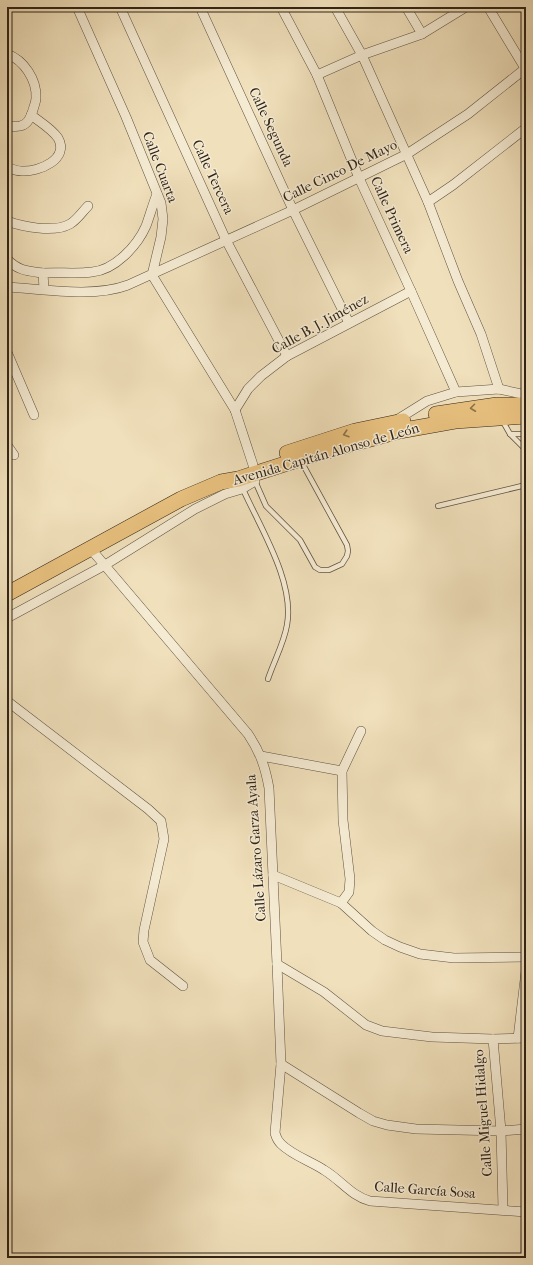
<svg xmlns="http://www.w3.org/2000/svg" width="533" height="1265" font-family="'IM FELL French Canon',serif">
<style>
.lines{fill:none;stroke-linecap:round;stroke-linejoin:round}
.service-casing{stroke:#5f5240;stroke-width:6}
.minor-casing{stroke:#5f5240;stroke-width:10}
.primary-casing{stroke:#2f2317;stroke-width:16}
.service{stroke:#f5ebd3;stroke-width:4.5}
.minor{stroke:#f5ebd3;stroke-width:9}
.primary{stroke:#e8c07e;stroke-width:15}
.oneway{stroke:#8c724a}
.labels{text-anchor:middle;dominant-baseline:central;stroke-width:3;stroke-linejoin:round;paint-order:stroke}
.street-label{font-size:14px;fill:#2f2317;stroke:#f5ebd3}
</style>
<rect width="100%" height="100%" fill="#f0e0bb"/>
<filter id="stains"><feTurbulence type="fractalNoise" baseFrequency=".005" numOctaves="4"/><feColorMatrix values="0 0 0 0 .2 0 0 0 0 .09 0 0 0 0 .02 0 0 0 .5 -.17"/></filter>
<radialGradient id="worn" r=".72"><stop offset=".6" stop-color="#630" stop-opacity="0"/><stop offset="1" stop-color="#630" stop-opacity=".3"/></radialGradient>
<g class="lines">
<defs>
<g id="service">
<path d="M502 420 510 434 526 450"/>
<path d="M510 434H526"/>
<path d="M255 481 266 506 300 540 315 567 320 570H329L342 564 347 556 348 551 347 545 301 461"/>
<path d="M242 487C259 526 295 581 287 625 284 643 274 661 268 679"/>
<path d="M438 506 526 485"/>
</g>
<g id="minor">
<path d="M120 7 226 240 287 356"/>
<path d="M200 7 293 210 349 323"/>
<path d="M281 7 317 75 359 178 411 291 456 392"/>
<path d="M335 7 362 55 428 202 458 281 481 334 499 389"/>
<path d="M406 7 422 34"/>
<path d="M488 7 526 70"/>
<path d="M7 54C24 60 37 80 36 98 36 102 34 106 33 110 31 117 27 125 20 126 16 127 11 126 7 126"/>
<path d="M317 75 362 55 422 34 466 7"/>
<path d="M7 167C12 169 16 171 22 171 39 172 70 159 58 138 52 129 40 122 31 115"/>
<path d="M428 202 453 185 526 128"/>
<path d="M7 221C23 227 54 233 70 224 77 220 82 212 88 206"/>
<path d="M7 259C18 271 28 271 43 273"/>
<path d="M7 287C43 289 94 298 128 285L293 210 407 154 468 114 526 68"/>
<path d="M44 289 43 273C59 272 76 274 92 272 115 270 137 246 146 226 150 215 153 204 157 194"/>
<path d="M7 352 34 415"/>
<path d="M235 410 248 389 261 376 287 356 411 291"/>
<path d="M395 421 427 401 456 392 499 389 526 395"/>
<path d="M7 445 14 455"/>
<path d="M90 548 248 734C260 752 265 766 269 788L277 964 281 1064 275 1133C276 1137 277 1140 281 1144 292 1155 310 1161 324 1170 341 1180 351 1196 370 1201L526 1212"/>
<path d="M7 618 105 565 195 509 225 494 242 489 255 481 253 465 235 410 152 275 161 237 163 219 161 203 126 117 77 7"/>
<path d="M7 701 148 809 161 821 164 839 144 930 143 942 150 960 183 986"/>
<path d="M261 756 342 771"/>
<path d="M273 875 341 903 372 931 385 940 400 947 420 954 454 958 526 957"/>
<path d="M341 903 349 892 350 879 343 820 342 771 361 731"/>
<path d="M277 964 324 992 366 1025 382 1031 432 1037 493 1039 526 1038"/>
<path d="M518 1038 526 971"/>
<path d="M493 1039 501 1131 503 1209"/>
<path d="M281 1064 359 1113 373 1121 387 1125 416 1129 501 1131 526 1129"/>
</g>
<g id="primary">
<path d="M436 414 497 405H526"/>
<path d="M287 453 355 431 403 421"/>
<path d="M7 594 181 499 221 482 238 479 313 455 399 431 455 421 526 416"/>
</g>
</defs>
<!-- service casing -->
<use href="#service" class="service-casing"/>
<!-- minor casing -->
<use href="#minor" class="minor-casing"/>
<!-- primary casing -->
<use href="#primary" class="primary-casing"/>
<!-- service -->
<use href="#service" class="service"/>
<!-- minor -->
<use href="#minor" class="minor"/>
<!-- primary -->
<use href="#primary" class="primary"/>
</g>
<!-- one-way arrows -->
<defs><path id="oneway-chevron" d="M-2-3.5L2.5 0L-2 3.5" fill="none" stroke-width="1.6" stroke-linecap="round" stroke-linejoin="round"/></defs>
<g class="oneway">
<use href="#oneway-chevron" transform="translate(473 408) rotate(173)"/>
<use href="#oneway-chevron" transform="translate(346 434) rotate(163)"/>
</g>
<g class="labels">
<!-- street labels -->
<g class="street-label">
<text transform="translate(271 127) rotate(65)">Calle Segunda</text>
<text transform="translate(160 167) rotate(69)">Calle Cuarta</text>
<text transform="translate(340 171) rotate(-26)">Calle Cinco De Mayo</text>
<text transform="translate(213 177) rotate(65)">Calle Tercera</text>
<text transform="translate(392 215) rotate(65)">Calle Primera</text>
<text transform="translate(320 324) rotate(-29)">Calle B. J. Jiménez</text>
<text transform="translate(326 454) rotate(-16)">Avenida Capitán Alonso de León</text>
<text transform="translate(256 848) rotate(-94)">Calle Lázaro Garza Ayala</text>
<text transform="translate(483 1113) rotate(-94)">Calle Miguel Hidalgo</text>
<text transform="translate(425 1190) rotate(4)">Calle García Sosa</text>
</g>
</g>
<!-- margin -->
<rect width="533" height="1265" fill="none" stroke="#f0e0bb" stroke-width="24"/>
<rect x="8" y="8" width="517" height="1249" fill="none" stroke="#2f2317" stroke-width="2"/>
<rect x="12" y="12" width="509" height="1241" fill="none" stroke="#2f2317"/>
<rect width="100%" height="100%" filter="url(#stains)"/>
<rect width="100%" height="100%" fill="url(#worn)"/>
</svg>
